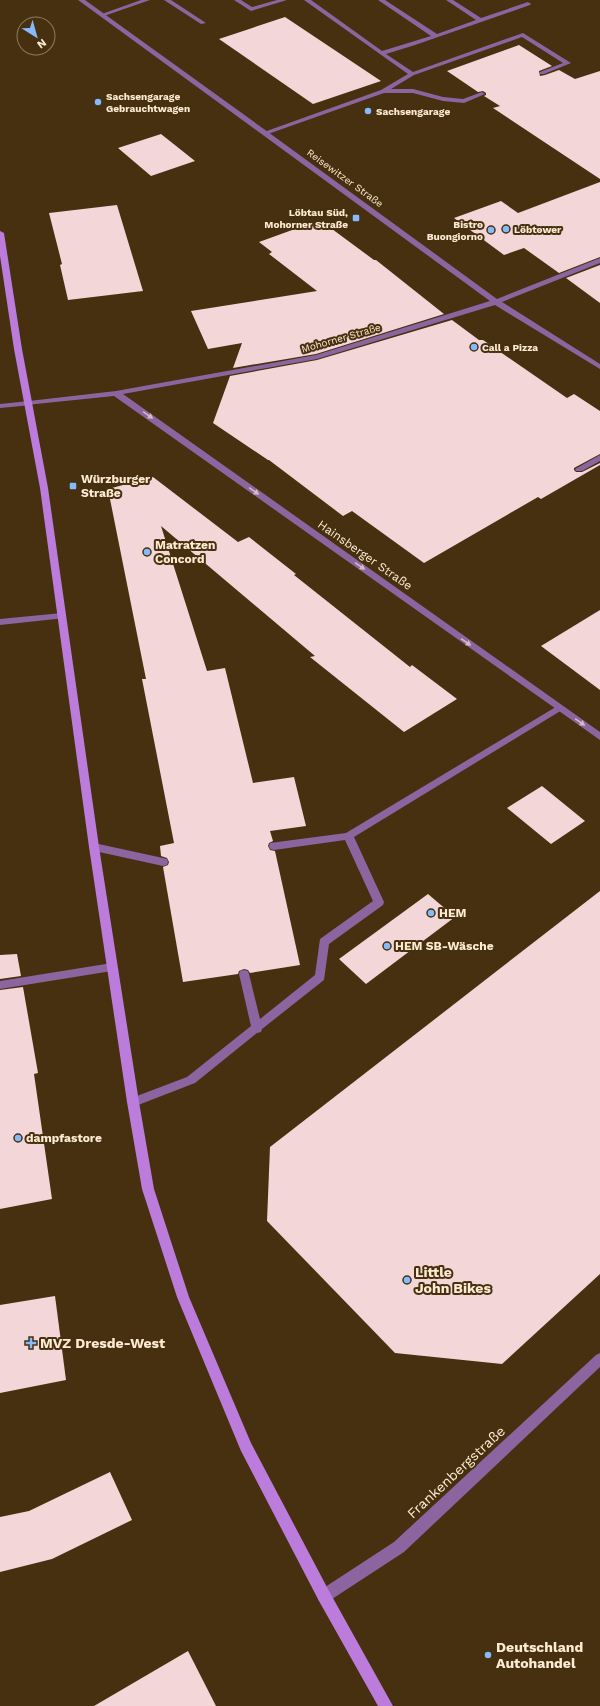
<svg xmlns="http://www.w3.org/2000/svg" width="600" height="1706" font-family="'Work Sans',sans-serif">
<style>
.building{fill:#f3d6d7}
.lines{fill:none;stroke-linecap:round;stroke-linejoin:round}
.service{fill:#8b64a0;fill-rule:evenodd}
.minor{fill:#8b64a0;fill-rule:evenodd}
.tertiary{fill:#8b64a0;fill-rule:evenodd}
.secondary{fill:#bb7cdc;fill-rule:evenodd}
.oneway{fill:#d6bcc1}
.poi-dot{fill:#85bbfb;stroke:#46300f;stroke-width:1.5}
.labels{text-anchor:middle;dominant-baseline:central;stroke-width:4;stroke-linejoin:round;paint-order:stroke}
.far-poi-label{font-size:10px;font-weight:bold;fill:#feebd3;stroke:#46300f;text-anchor:start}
.far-street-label{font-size:10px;fill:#feebd3;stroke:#46300f}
.poi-label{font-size:12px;font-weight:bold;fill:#feebd3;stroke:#46300f;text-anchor:start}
.street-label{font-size:12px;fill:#feebd3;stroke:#46300f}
.near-poi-label{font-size:14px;font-weight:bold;fill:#feebd3;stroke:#46300f;text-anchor:start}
.near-street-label{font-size:14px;fill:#feebd3;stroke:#46300f}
</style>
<rect width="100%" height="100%" fill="#46300f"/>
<!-- building -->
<g class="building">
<path d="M285 17 381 81 313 104 219 39Z"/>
<path d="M519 45 552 66 539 71 540 76 545 75 559 70 575 79 600 71V179L493 108 500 106 484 96 486 95V93L483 91 478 92 447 71Z"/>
<path d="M161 134 195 161 151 176 118 148Z"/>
<path d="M600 182V257L559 273 524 248 504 255 454 218 501 201 518 213Z"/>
<path d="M117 205 143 291 68 300 60 265 62 264 49 213Z"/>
<path d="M317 221 330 230 332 229 374 260H376L444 314 316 354 233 368 242 343 208 349 191 311 317 291 269 254 272 252 259 242Z"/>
<path d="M600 265V303L566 278Z"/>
<path d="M452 320 479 340H483L567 398 574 394 600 411V454L574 468V470L576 472H582L600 463V465L541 499 538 497 424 563 352 511 343 516 269 460H268L213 423 230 376 317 360Z"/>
<path d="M153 477 238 542 249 537 296 574 294 575 410 667 412 665 457 699 404 732 310 657 315 656 161 526 207 671 225 668 253 783 294 777 306 826 270 831 273 841 269 843 268 846 270 850 275 851 300 965 250 973 248 970 244 969 239 971 238 974 183 982 163 867 168 865 169 862 167 858 161 856 160 846 174 843 142 679H146L108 489Z"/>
<path d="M600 610V690L541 646Z"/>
<path d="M542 786 585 821 551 844 507 808Z"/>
<path d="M600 891V1274L502 1364 395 1353 267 1221 270 1147Z"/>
<path d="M428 894 455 917 366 984 339 959Z"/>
<path d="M17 954 21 976 0 979V955Z"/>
<path d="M23 987 38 1073 34 1074 52 1199 0 1209V990Z"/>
<path d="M55 1296 66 1380 0 1393V1305Z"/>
<path d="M110 1472 132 1520 52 1559 0 1572V1517L29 1511Z"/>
<path d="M188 1651 216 1706H94Z"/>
</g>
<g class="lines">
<!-- service -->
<g class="service">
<path d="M141 0H150L104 16 99 15Z"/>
<path d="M164 0H171L206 23 201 24Z"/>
<path d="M234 0H241L252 7 277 0H287L251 11Z"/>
<path d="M304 0H311L382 51 431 36 378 0H385L437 34 476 20 446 0H453L481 18 528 2 531 4 530 5 415 45 386 54 413 72 523 33 571 63 544 74H540V72L563 63 522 37 414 75 391 89H413L443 97 463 99 482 92 485 94 464 103 443 101 413 93H384L268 134H264V132L381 90 408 74Z"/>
<path d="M600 455V461L582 471H576L575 469Z"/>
<path d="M62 613 65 614 66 616 65 618 0 625V619Z"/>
<path d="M559 705 564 708 562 710 354 837 384 902 383 905 329 944 324 980 262 1029 261 1032 257 1033 195 1083 133 1107 129 1105 127 1102 129 1099 187 1077 251 1026 239 974 240 971 244 970 248 971 249 974 260 1019 315 975 320 939 373 901 345 840 274 850 270 849 269 846 270 843 346 833Z"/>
<path d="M94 843 163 858 167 859 168 862 167 865 163 866 90 850 89 847 90 844Z"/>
<path d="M112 963 116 964 117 967 116 970 112 971 0 989V981Z"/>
</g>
<!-- minor -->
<g class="minor">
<path d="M78 0H85L268 132 497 299 600 258V263L502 302 600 364V369L495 305 317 359 123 394 600 732V740L114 396 26 405V401H29L116 391 316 355 490 301Z"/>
<path d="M600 1353V1367L404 1552 329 1601 324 1603 319 1601 317 1596 319 1591 394 1542 596 1355Z"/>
</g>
<!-- tertiary -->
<path class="tertiary" d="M29 401 33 403 32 405 0 408V404Z"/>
<!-- secondary -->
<path class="secondary" d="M0 231 4 233 22 349 48 488 99 847 139 1102 154 1189 189 1297 251 1443 329 1591 393 1706H378L319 1601 241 1451 177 1297 142 1189 127 1102 89 847 40 488 14 349 0 256Z"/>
</g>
<!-- one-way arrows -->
<defs><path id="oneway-solid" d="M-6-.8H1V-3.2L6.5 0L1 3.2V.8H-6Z"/></defs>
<g class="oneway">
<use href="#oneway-solid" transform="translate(148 415) rotate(35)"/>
<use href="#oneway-solid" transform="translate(254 491) rotate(35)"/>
<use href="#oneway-solid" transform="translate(360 566) rotate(35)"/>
<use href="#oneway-solid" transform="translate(466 642) rotate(35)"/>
<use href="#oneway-solid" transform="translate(580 722) rotate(35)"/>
</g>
<!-- markers -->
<g class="poi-dot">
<circle cx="98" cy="102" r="4"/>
<circle cx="368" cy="111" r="4"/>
<rect x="352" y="214" width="8" height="8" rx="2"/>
<circle cx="506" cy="229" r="4"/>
<circle cx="491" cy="230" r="4"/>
<circle cx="474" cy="347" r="4"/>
<rect x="69" y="482" width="8" height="8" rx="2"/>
<circle cx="147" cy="552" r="4"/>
<circle cx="431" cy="913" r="4"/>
<circle cx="387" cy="946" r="4"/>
<circle cx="18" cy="1138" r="4"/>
<circle cx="407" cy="1280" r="4"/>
<path d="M29 1337h4v4h4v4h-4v4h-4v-4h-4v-4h4z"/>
<circle cx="488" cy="1655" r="4"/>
</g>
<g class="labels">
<!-- far-poi labels -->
<g class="far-poi-label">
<text x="106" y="96">Sachsengarage<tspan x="106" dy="12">Gebrauchtwagen</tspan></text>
<text x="376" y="111">Sachsengarage</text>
<text x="348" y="212" text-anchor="end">Löbtau Süd,<tspan x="348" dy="12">Mohorner Straße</tspan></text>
<text x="483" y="224" text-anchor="end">Bistro<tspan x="483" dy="12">Buongiorno</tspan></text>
<text x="514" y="229">Löbtower</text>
<text x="482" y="347">Call a Pizza</text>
</g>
<!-- far-street labels -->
<g class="far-street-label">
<text transform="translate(345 178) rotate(36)">Reisewitzer Straße</text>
<text transform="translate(341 338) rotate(-16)">Mohorner Straße</text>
</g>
<!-- poi labels -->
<g class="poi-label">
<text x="81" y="479">Würzburger<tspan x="81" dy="14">Straße</tspan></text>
<text x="155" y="545">Matratzen<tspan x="155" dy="14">Concord</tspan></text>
<text x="439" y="913">HEM</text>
<text x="395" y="946">HEM SB-Wäsche</text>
<text x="26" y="1138">dampfastore</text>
</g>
<!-- street labels -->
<g class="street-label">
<text transform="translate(365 555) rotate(35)">Hainsberger Straße</text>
</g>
<!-- near-poi labels -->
<g class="near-poi-label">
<text x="415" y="1272">Little<tspan x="415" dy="16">John Bikes</tspan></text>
<text x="40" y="1343">MVZ Dresde-West</text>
<text x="496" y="1647">Deutschland<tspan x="496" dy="16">Autohandel</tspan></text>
</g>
<!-- near-street labels -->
<g class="near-street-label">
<text transform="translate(456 1472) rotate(-43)">Frankenbergstraße</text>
</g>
</g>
<!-- north arrow -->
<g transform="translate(36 36) rotate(143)"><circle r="19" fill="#46300f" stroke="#907b5d"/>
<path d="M0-3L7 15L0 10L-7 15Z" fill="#85bbfb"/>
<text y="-6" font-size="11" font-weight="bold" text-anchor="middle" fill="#feebd3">N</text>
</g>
</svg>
